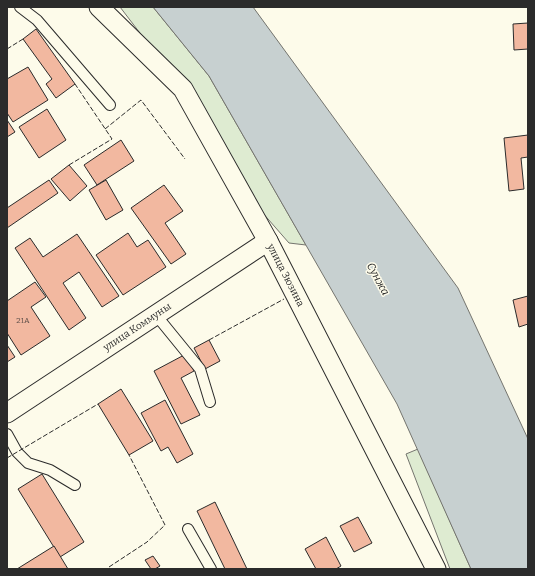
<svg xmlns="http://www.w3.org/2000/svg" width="535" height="576" font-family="Bitter,serif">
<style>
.green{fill:#deebd1;stroke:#74746e}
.water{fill:#c7d0d0;stroke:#74746e}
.building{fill:#f2b8a0;stroke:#2b2b2b}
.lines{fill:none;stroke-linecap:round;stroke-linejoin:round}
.service-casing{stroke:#2b2b2b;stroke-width:12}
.minor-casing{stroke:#2b2b2b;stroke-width:21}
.service{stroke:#fdfbea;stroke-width:10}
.minor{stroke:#fdfbea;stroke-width:19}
.fence{stroke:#2b2b2b;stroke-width:1;stroke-dasharray:5 2;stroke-linecap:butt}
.labels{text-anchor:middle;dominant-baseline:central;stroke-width:3;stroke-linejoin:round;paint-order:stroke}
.number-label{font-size:8px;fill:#5d4e48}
.street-label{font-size:10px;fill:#2b2b2b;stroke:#fdfbea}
.water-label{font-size:11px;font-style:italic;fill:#2b2b2b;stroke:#fdfbea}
</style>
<rect width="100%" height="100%" fill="#fdfbea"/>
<!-- green -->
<g class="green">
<path d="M120 7H153L209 76 306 245 289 243 254 203 191 84 143 37Z"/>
<path d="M418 449 471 569H450L406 454Z"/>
</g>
<!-- water -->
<path class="water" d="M153 7H253L458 288 528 439V569H471L397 404 209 76Z"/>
<!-- building -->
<g class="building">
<path d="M528 23V49L514 50 513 24Z"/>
<path d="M36 29 75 84 56 98 46 84 52 79 23 39Z"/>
<path d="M28 67 48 100 13 122 7 113V79Z"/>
<path d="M47 109 66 140 39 158 19 127Z"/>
<path d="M7 120 15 132 7 137Z"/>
<path d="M528 135V157L521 158 524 189 509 191 504 138Z"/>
<path d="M121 140 134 161 97 185 84 165Z"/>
<path d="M69 165 87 186 70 201 51 179Z"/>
<path d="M49 180 58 193 7 228V208Z"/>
<path d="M106 180 123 210 106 220 89 190Z"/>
<path d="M164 185 183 211 165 223 186 254 171 264 131 208Z"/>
<path d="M128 233 137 247 148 240 166 267 123 295 96 255Z"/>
<path d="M77 234 119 296 102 307 79 272 63 283 86 318 69 330 15 248 30 238 43 257Z"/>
<path d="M35 282 46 297 31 307 50 336 21 355 7 333V301Z"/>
<path d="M528 296V324L519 327 513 300Z"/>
<path d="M209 340 220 361 205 369 194 348Z"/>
<path d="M7 345 15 357 7 362Z"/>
<path d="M186 354 194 371 181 378 200 415 181 424 154 371Z"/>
<path d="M121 389 153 441 129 455 98 404Z"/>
<path d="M165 400 193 454 177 463 168 447 161 451 141 413Z"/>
<path d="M42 474 84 542 60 557 18 489Z"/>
<path d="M215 502 247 569H225L197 511Z"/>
<path d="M358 517 372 543 354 552 340 526Z"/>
<path d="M326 537 341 566 336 569H316L305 549Z"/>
<path d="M54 546 68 569H17Z"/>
<path d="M153 556 160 566 155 569H151L145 560Z"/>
</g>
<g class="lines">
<defs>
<g id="service">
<path d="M20 7 37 20 110 105"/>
<path d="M156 315 200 369 210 402"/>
<path d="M7 434 17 452 28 463 50 470 75 485"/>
<path d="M188 529 211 569"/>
</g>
<g id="minor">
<path id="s1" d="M99 7 183 89 268 241 436 569"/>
<path id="s2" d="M7 413 268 241"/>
</g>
</defs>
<!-- service casing -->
<use href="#service" class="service-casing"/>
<!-- minor casing -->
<use href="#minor" class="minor-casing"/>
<!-- service -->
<use href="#service" class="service"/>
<!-- minor -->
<use href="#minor" class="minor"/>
<!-- fence -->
<g class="fence">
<path d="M7 49 23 39"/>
<path d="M105 129 141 100 185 159"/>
<path d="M69 165 112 139 75 84"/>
<path d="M209 340 284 299"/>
<path d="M7 458 98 404"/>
<path d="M109 567 147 542 165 525 129 455"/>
</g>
</g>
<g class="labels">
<!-- number labels -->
<g class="number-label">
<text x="23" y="320">21А</text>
</g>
<!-- street labels -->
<g class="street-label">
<text stroke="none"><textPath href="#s1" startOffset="330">улица Зюзина</textPath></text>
<text stroke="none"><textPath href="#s2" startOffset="156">улица Коммуны</textPath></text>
</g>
<!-- water labels -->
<g class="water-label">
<text transform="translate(378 279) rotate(61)">Сунжа</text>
</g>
</g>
<!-- border -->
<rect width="535" height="576" fill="none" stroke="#2b2b2b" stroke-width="16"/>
</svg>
